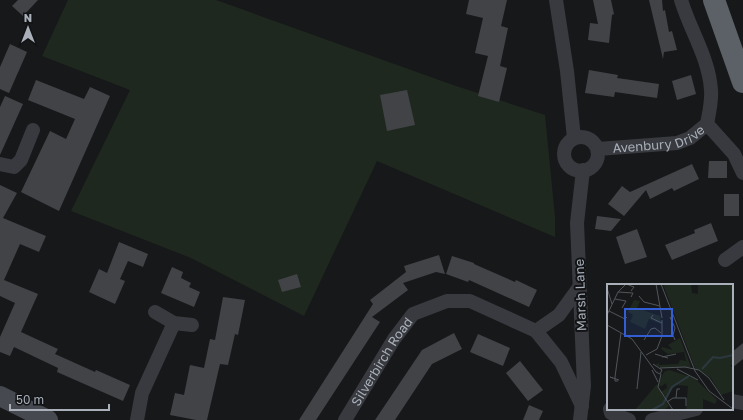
<svg xmlns="http://www.w3.org/2000/svg" width="743" height="420" font-family="'Golos Text',sans-serif">
<style>
.green{fill:#1f281f}
.building{fill:#414347}
.lines{fill:none;stroke-linecap:round;stroke-linejoin:round}
.minor{stroke:#383a3f;stroke-width:14}
.secondary{stroke:#46494f;stroke-width:20}
.trunk{stroke:#5c6067;stroke-width:22}
.labels{text-anchor:middle;dominant-baseline:central;stroke-width:4;stroke-linejoin:round;paint-order:stroke}
.street-label{font-size:13px;fill:#a9b0ba;stroke:#121315}
.inset-river{fill:none;stroke:#2c383f;stroke-width:2}
.inset-road{fill:none;stroke:#51555a;stroke-width:1}
.view{fill:#325dd4;fill-opacity:0.15;stroke:#325dd4;stroke-width:2}
.inset-edge{fill:none;stroke:#a9b0ba;stroke-width:2}
</style>
<rect width="100%" height="100%" fill="#17181a"/>
<!-- green -->
<path class="green" d="M68 0H216L453 85 545 115 555 217V237L377 161 304 316 191 258 71 211 130 90 42 56Z"/>
<!-- building -->
<g class="building">
<path d="M18 0H38L23 16 12 6Z"/>
<path d="M469 0H507L501 26 508 28 500 66 507 68 499 102 478 96 488 56 475 53 483 18 466 14Z"/>
<path d="M593 0H611L614 14 612 15 609 43 588 40 590 23 598 24Z"/>
<path d="M649 0H662L663 11 665 10 669 32 672 31 677 50 664 52 663 59Z"/>
<path d="M10 44 27 52 9 93 0 89V67Z"/>
<path d="M589 70 618 75 617 78 659 84 657 98 615 92 614 97 585 93Z"/>
<path d="M691 75 696 94 677 100 672 81Z"/>
<path d="M36 80 84 99 90 87 110 96 59 211 21 192 50 131 66 139 75 119 28 100Z"/>
<path d="M407 90 415 125 387 131 380 95Z"/>
<path d="M5 96 23 104 0 155V107Z"/>
<path d="M709 161H727V178H708Z"/>
<path d="M692 164 699 179 674 191 672 188 650 199 646 190 624 216 608 204 622 186 630 192Z"/>
<path d="M0 185 17 193 3 218 46 236 39 252 20 244 4 280 38 294 21 332 58 349 55 354 95 372 96 370 130 385 123 401 57 372 58 368 14 347 10 356 0 352V337L15 303 0 296Z"/>
<rect x="724" y="194" width="15" height="22"/>
<path d="M597 216 621 219 611 231 595 229Z"/>
<path d="M711 223 718 241 672 260 665 245 695 233 694 230Z"/>
<path d="M637 229 647 257 625 264 616 237Z"/>
<path d="M119 242 148 254 143 267 128 261 120 279 125 281 115 304 89 292 99 269 107 273Z"/>
<path d="M439 255 445 274 436 272 403 283 408 290 372 317 380 322 316 420H299L373 304 370 300 406 272 404 266Z"/>
<path d="M452 256 474 263V264L515 282 516 280 537 290 529 307 469 280 468 282 446 274Z"/>
<path d="M172 267 183 272 181 278 191 283 189 287 200 292 194 307 161 293Z"/>
<path d="M297 274 301 287 282 292 278 280Z"/>
<path d="M223 297 245 300 238 335 235 334 228 365 220 364 207 420H196L170 415 175 393 184 395 190 365 204 368 210 339 215 340Z"/>
<path d="M454 333 462 349 432 364 395 420H375L422 350Z"/>
<path d="M478 334 510 348 503 366 470 352Z"/>
<path d="M743 343V359L732 368V352Z"/>
<path d="M520 361 543 390 528 401 506 373Z"/>
<path d="M529 405 543 411 539 420H523Z"/>
</g>
<g class="lines">
<!-- minor -->
<g class="minor">
<path d="M556 0 567 71 574 138"/>
<path d="M707 124 734 154 743 173"/>
<circle cx="581" cy="154" r="17"/>
<path id="s1" d="M598 149 677 143 690 138 707 124C709 113 712 101 711 90 709 58 690 30 681 0"/>
<path d="M0 164 14 167 21 160 33 130"/>
<path d="M725 260 743 247"/>
<path d="M155 312 174 323 192 325"/>
<path d="M536 331 559 315 580 286"/>
<path d="M732 401 743 403"/>
<path d="M610 409 611 413 629 420"/>
<path d="M137 420 142 393 174 323"/>
<path id="s2" d="M345 420 394 339 413 314 447 301H470L536 331 561 362 582 406"/>
<path d="M580 420 584 386 577 223 583 170"/>
<path d="M652 420 696 409"/>
</g>
<!-- secondary -->
<path class="secondary" d="M0 396 48 420"/>
<!-- trunk -->
<path class="trunk" d="M714 0 743 82"/>
</g>
<g class="labels">
<!-- street labels -->
<g class="street-label">
<text stroke="none"><textPath href="#s1" startOffset="62">Avenbury Drive</textPath></text>
<text transform="translate(580 295) rotate(-92)">Marsh Lane</text>
<text stroke="none"><textPath href="#s2" startOffset="69">Silverbirch Road</textPath></text>
</g>
</g>
<!-- overview -->
<g transform="translate(607 284)">
<rect width="126" height="126" fill="#17181a"/>
<path d="M56 0H84L85 9 91 10V0H126V81H123L126 84V107L114 111 104 94 88 84ZM27 16 33 17 30 24 53 32 54 40 42 35 38 45 23 38 26 31 21 28ZM73 54 84 83 55 84 48 81 52 79V81L71 80 73 76 79 77 77 68 61 70 54 65 55 63 66 66 61 61ZM62 86 87 94 110 116 108 120 96 115V126H79L81 102 70 101 65 105 60 114 54 108 60 104 59 99 53 103 52 98 57 88ZM50 100 62 122 57 126H28Z" fill="#1f281f"/>
<path class="inset-river" d="M95 85 106 73 113 74 126 71M45 126 56 120 65 103 82 92"/>
<path class="inset-road" d="M19 0 27 3 24 7M49 0 55 34M54 0 88 87 102 107 126 125M0 4 5 20M11 8 26 9 24 13M32 12 37 18 53 22M8 15 19 17 15 24M2 27 18 35 20 33M0 31 11 8 19 0M46 31 44 34 55 39M63 33 68 44 66 51 68 56M0 41 25 55 49 88M37 56 44 45 48 44 54 49M48 70 61 74M39 71 50 65 55 52V36M55 73 69 70M46 80 55 86 53 90 49 88M53 84 78 83 92 86 102 94 117 116M70 85 91 96M45 86 51 98M54 90 51 103 66 126M6 94 3 93 12 96M11 97H8V93L14 49M30 105 34 68M69 114 70 105H73M60 118 66 114H79V122"/>
<path class="view" d="M18 25H65V52H18Z"/>
<rect width="126" height="126" class="inset-edge"/>
</g>
<!-- north arrow -->
<g transform="translate(28 28)" stroke="#121315" stroke-width="3" paint-order="stroke">
<path d="M0-3L7 15L0 10L-7 15Z" fill="#a9b0ba"/>
<text y="-6" font-size="11" font-weight="bold" text-anchor="middle" fill="#a9b0ba">N</text>
</g>
<!-- scale -->
<path d="M10 404v6h99v-6" fill="none" stroke="#a9b0ba" stroke-width="2"/>
<text x="16" y="404" font-size="12" fill="#a9b0ba" stroke="#121315" stroke-width="3" paint-order="stroke">50 m</text>
</svg>
